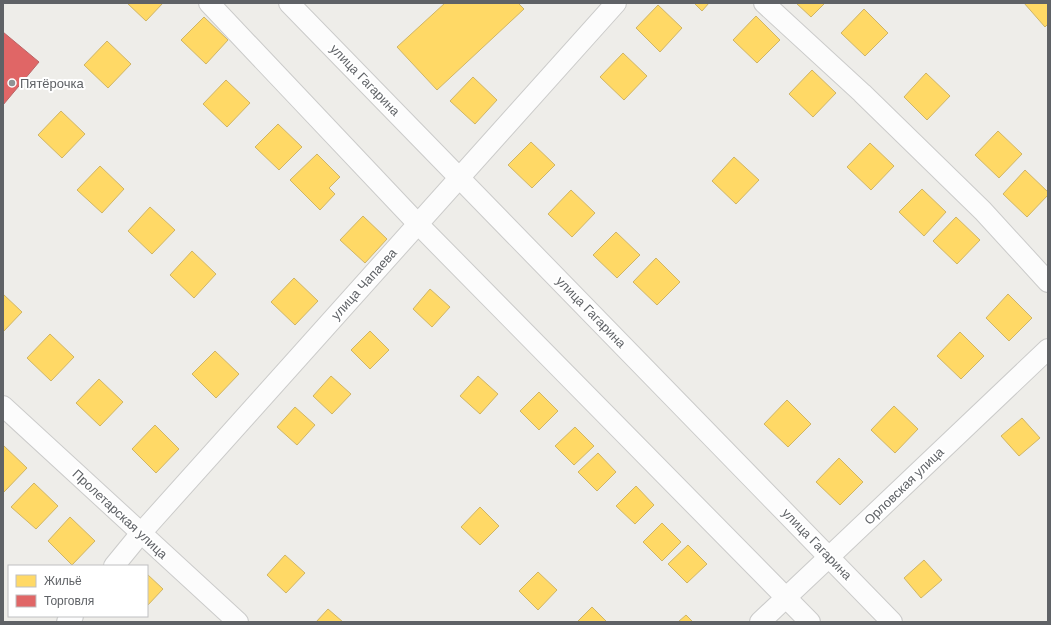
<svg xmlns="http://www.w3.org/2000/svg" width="1051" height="625" font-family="Arial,sans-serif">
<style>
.homes{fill:#ffd966;stroke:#cfb566}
.shops{fill:#e06666;stroke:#b96566}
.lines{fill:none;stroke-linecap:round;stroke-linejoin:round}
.minor-casing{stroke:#cbcbca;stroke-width:22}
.minor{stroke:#fcfcfc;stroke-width:20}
.poi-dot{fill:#919394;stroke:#fff;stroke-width:1.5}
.labels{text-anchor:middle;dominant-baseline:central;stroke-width:4;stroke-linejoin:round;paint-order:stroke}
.street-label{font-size:13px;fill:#5f6266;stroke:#fff}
.poi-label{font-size:13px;fill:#5f6266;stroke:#fff;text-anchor:start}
</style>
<rect width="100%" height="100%" fill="#eeede9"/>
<!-- homes -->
<g class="homes">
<path d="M127 3H163L146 21Z"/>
<path d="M445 3H518L524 9 437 90 397 47Z"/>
<path d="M694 3H709L702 11Z"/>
<path d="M796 3H825L811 17Z"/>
<path d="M1024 3H1048V24L1045 27Z"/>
<path d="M658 5 682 28 660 52 636 28Z"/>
<path d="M864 9 888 33 865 56 841 33Z"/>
<path d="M756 16 780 40 757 63 733 40Z"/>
<path d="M204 17 228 40 206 64 181 40Z"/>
<path d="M107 41 131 64 108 88 84 65Z"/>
<path d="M623 53 647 76 624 100 600 77Z"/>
<path d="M812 70 836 93 813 117 789 94Z"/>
<path d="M926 73 950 96 927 120 904 97Z"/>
<path d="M473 77 497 100 475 124 450 101Z"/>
<path d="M226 80 250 103 227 127 203 104Z"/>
<path d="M61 111 85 134 62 158 38 135Z"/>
<path d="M278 124 302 147 279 170 255 147Z"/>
<path d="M998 131 1022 154 999 178 975 155Z"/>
<path d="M531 142 555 165 532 188 508 165Z"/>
<path d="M870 143 894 166 871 190 847 167Z"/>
<path d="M317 154 340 177 329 188 335 194 320 210 290 180Z"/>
<path d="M734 157 759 180 736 204 712 181Z"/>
<path d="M100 166 124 189 102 213 77 190Z"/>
<path d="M1025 170 1048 192V195L1027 217 1003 194Z"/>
<path d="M922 189 946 212 924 236 899 212Z"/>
<path d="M571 190 595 213 572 237 548 214Z"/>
<path d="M150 207 175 230 152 254 128 231Z"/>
<path d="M363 216 387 239 365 263 340 240Z"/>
<path d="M956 217 980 240 957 264 933 241Z"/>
<path d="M616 232 640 255 617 278 593 255Z"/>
<path d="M192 251 216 274 194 298 170 275Z"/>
<path d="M656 258 680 282 657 305 633 282Z"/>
<path d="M294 278 318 301 295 325 271 302Z"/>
<path d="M430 289 450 307 432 327 413 309Z"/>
<path d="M3 294 22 312 3 332Z"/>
<path d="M1008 294 1032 318 1009 341 986 318Z"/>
<path d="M370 331 389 350 370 369 351 350Z"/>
<path d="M960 332 984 356 961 379 937 356Z"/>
<path d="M50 334 74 357 51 381 27 358Z"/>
<path d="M215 351 239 374 216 398 192 374Z"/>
<path d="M331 376 351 394 332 414 313 396Z"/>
<path d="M478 376 498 394 480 414 460 396Z"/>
<path d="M99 379 123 402 100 426 76 403Z"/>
<path d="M539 392 558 411 539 430 520 411Z"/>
<path d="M787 400 811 424 788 447 764 424Z"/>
<path d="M894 406 918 429 895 453 871 430Z"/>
<path d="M295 407 315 425 297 445 277 427Z"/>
<path d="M1022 418 1040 438 1019 456 1001 436Z"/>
<path d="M155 425 179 449 156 473 132 449Z"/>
<path d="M575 427 594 446 574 465 555 446Z"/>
<path d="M3 445 27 468 4 492 3 490Z"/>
<path d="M598 453 616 472 597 491 578 472Z"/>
<path d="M839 458 863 482 840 505 816 482Z"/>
<path d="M34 483 58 506 36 529 11 507Z"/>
<path d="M636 486 654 505 635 524 616 506Z"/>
<path d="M480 507 499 526 480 545 461 527Z"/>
<path d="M70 517 95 541 72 565 48 541Z"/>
<path d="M662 523 681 542 662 561 643 542Z"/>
<path d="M688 545 707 564 687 583 668 564Z"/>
<path d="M285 555 305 573 286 593 267 575Z"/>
<path d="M924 560 942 580 921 598 904 578Z"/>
<path d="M538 572 557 590 538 610 519 591Z"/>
<path d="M147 574 163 589 147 606Z"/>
<path d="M592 607 607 622H577Z"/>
<path d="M328 609 343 622H316Z"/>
<path d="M686 615 693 622H678Z"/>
</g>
<!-- shops -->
<path class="shops" d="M3 32 39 62 3 105Z"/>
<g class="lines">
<defs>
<g id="minor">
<path d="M209 3 418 224 810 622"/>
<path d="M289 3 892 622"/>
<path d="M764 3 862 93 983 211 1048 282"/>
<path d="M3 406 238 622"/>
<path d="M114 566 141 533 616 3"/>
<path d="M67 622 73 616"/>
<path d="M760 622 829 557 1048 349"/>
</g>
</defs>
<!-- minor casing -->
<use href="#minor" class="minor-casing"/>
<!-- minor -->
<use href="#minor" class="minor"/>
</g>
<!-- markers -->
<circle class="poi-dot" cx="12" cy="83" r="4"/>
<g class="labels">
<!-- street labels -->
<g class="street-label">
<text transform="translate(365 80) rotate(46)">улица Гагарина</text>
<text transform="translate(364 284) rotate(-48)">улица Чапаева</text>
<text transform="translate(591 312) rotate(46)">улица Гагарина</text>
<text transform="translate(904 486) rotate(-44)">Орловская улица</text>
<text transform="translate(120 514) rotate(43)">Пролетарская улица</text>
<text transform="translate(817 544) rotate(46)">улица Гагарина</text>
</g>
<!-- poi labels -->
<g class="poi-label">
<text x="20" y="83">Пятёрочка</text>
</g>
</g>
<!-- border -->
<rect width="1051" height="625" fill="none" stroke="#5f6266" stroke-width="8"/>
<!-- legend -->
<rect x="8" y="565" width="140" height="52" fill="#ffffff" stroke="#bfc0c2"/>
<rect x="16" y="575" width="20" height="12" fill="#ffd966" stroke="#bfc0c2"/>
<text x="44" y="585" font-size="12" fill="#5f6266">Жильё</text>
<rect x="16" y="595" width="20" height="12" fill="#e06666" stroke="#bfc0c2"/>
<text x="44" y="605" font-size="12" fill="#5f6266">Торговля</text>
</svg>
